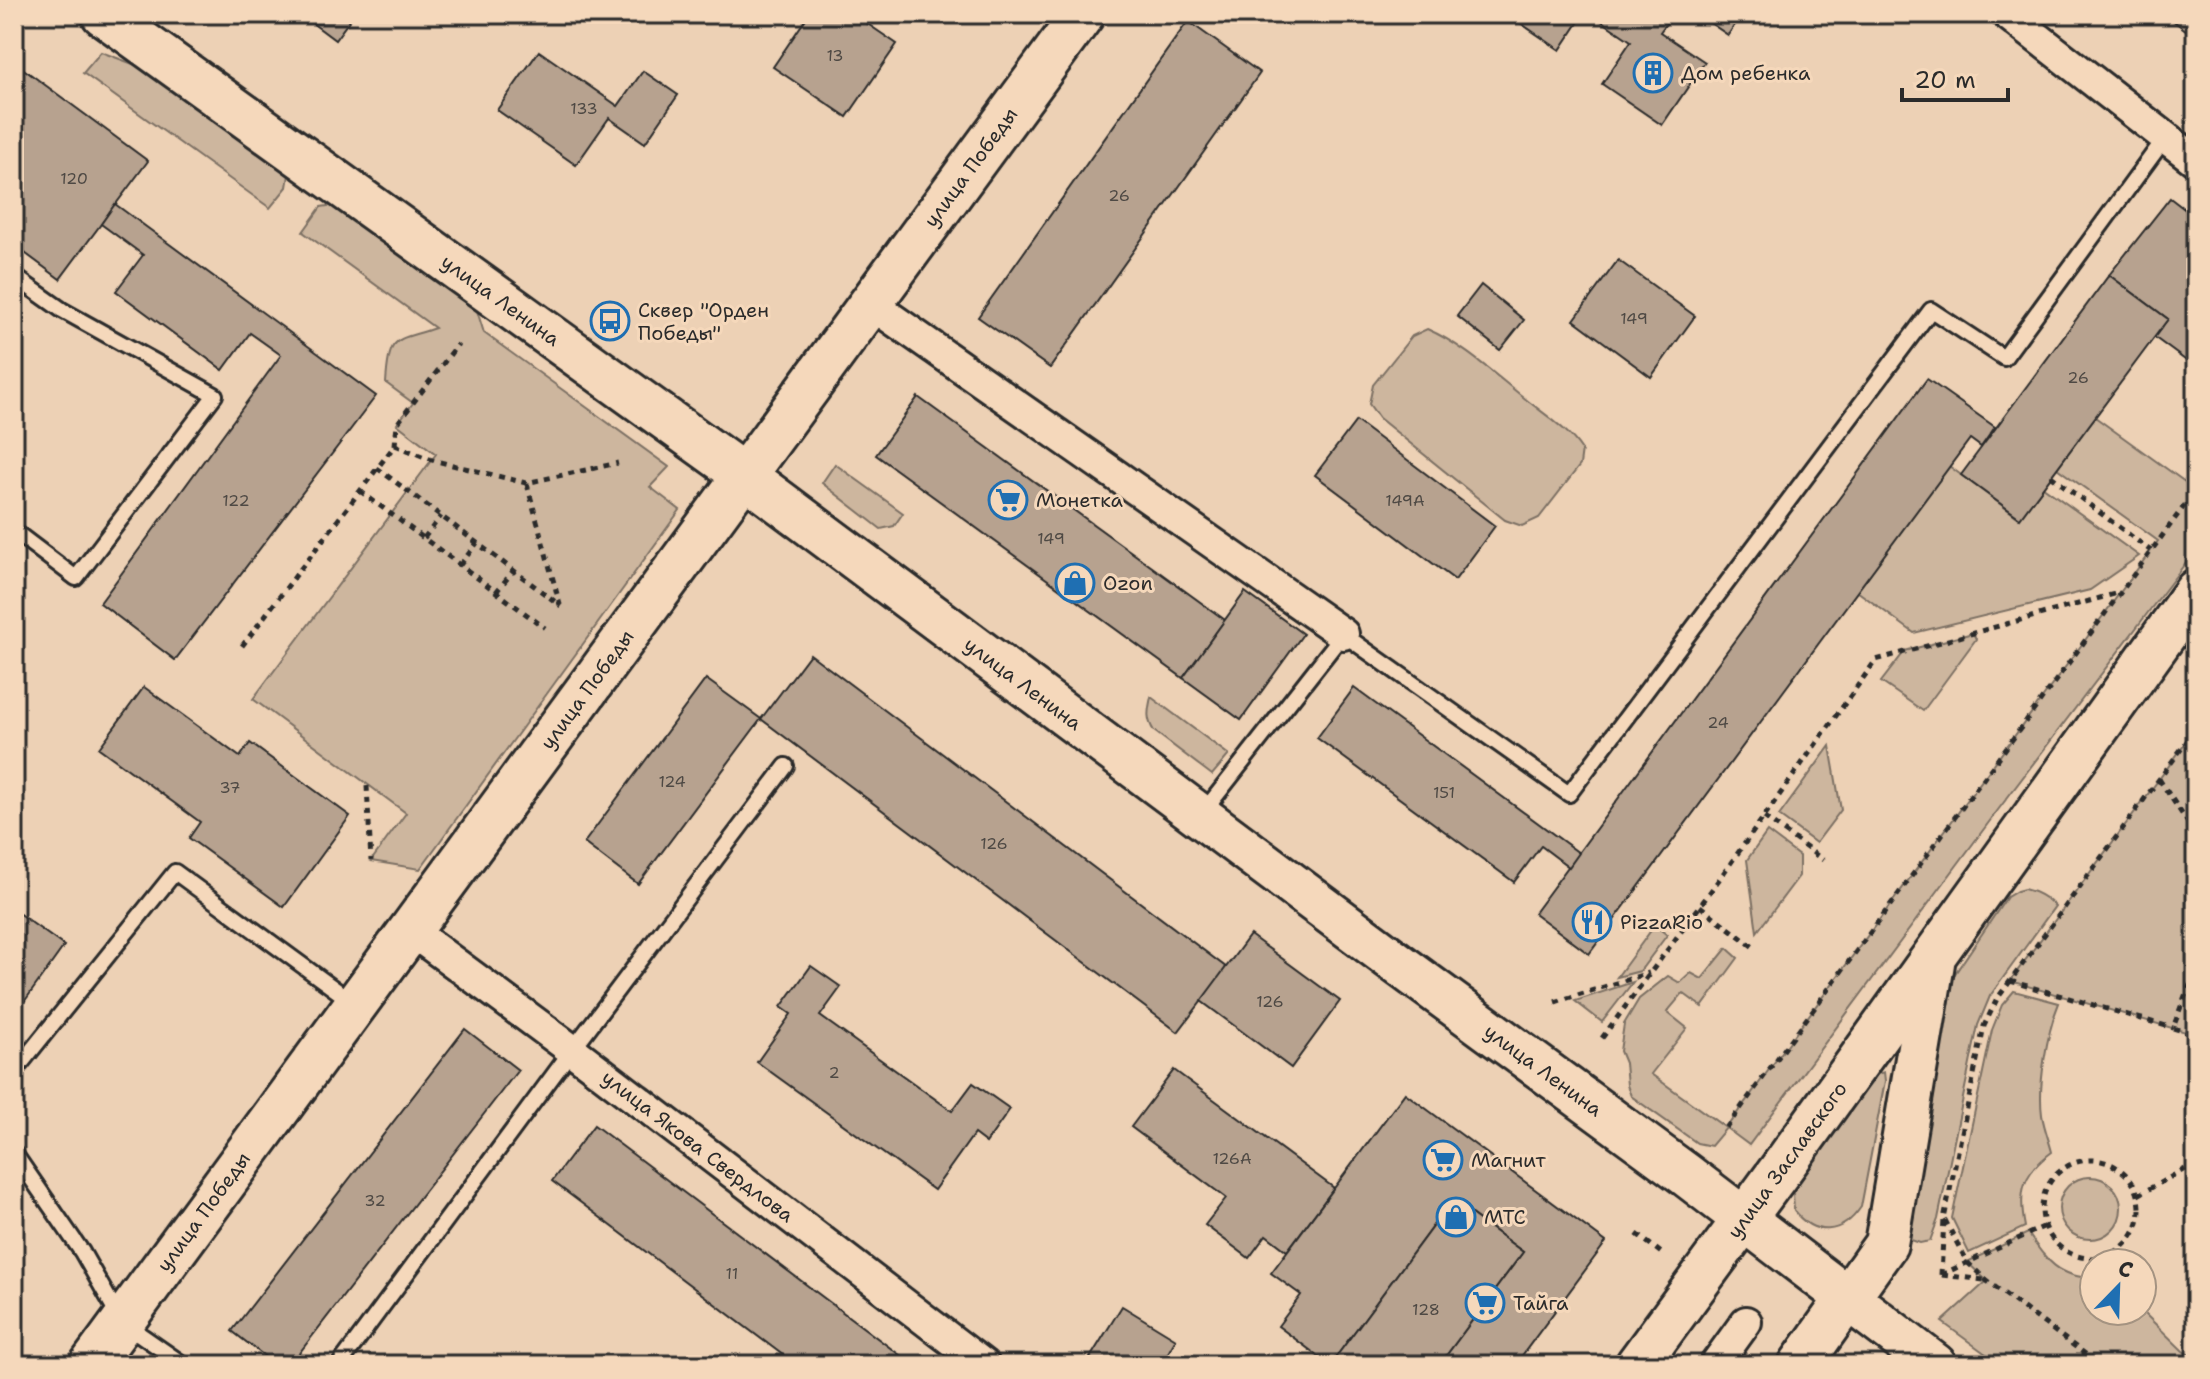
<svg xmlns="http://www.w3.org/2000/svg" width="2210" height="1379" font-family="'Shantell Sans',sans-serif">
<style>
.green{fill:#cdb69e;stroke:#7c7064;stroke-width:2}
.building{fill:#b7a28f;stroke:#2b2b2b;stroke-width:2}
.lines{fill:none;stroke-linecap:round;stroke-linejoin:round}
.lane-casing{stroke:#2b2b2b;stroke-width:20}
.street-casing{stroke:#2b2b2b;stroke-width:36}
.secondary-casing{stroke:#2b2b2b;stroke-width:48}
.path{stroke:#2b2b2b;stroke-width:5;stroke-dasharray:6 6;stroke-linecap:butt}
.lane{stroke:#f5d8bb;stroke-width:14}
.street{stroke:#f5d8bb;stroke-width:30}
.secondary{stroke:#f5d8bb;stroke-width:42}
.labels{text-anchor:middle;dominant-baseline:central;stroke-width:6;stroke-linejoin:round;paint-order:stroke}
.number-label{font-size:16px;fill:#4e4944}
.poi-label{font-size:20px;fill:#2b2b2b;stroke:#f5d8bb;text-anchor:start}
.street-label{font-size:20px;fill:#2b2b2b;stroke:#f5d8bb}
</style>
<rect width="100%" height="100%" fill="#edd1b5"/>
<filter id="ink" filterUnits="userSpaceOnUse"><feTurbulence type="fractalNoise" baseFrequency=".0125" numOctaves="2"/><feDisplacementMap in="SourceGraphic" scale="16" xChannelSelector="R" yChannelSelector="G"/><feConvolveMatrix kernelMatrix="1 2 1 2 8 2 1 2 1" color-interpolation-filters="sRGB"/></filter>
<g filter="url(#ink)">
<!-- green -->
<g class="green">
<path d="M101 52 160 74 290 169 287 187 270 208 83 73Z"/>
<path d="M341 204 474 301 484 333 669 467 650 487 680 510 420 869 371 861 406 813 253 699 436 454 397 424 413 403 386 383C389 333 395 342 435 328L303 232 321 207Z"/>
<path d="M1427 329C1464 345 1496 376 1528 401 1547 416 1569 430 1582 450L1580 465 1539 518 1522 526 1505 520 1379 418 1369 404 1373 385 1412 336Z"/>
<path d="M2095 417 2196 490V546L2184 565 1998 810 1749 1145 1726 1128 1711 1146 1697 1143 1631 1096 1627 1085 1625 1063 1620 1051 1624 1024 1639 999 1668 976 1680 983 1691 973 1702 979 1727 948 1738 958 1702 1007 1683 993 1667 1012 1687 1028 1651 1074 1726 1128 2158 541 2057 468Z"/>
<path d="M835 464 903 513 894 526 881 529 822 483Z"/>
<path d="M1949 466 2019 518 2043 487 2139 556 2090 590 1914 633 1857 591Z"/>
<path d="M1973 633 1976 639 1923 711 1881 682 1905 651Z"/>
<path d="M1151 697 1229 755 1212 775 1154 731C1146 719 1148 711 1151 697Z"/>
<path d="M2196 729V1035L2010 981Z"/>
<path d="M1830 746 1841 810 1816 843 1779 816Z"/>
<path d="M1767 832 1799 856V876L1757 932 1747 860Z"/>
<path d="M2024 889C2037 892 2046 897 2055 906L1990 996 1978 1025 1938 1219 1930 1241 1920 1243 1908 1239 1950 981 2007 897 2017 891Z"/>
<path d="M1655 925 1667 935 1640 971 1617 977Z"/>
<path d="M1633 982 1602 1022 1575 1001Z"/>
<path d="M2014 991 2059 1003C2047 1032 2038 1084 2042 1115 2044 1128 2049 1140 2052 1152 2022 1174 2018 1192 2025 1227L1969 1253 1952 1218 1992 1030 2002 1005Z"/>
<path d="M1884 1072 1885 1081 1861 1207C1842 1235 1815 1237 1794 1211L1793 1192 1797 1182 1877 1074Z"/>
<circle cx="2090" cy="1208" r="31"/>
<path d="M2028 1233C2045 1260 2060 1278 2094 1278V1311H2142L2183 1351 2196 1359V1365H2001L1942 1322 1987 1281 1967 1262Z"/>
</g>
<!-- building -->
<g class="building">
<path d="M300 14H354L335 40Z"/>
<path d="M809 14H853L897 44 847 117 773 67Z"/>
<path d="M1507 14H1584L1560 50Z"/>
<path d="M1591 14H1673L1660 32 1705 62 1662 125 1602 84 1631 41Z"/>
<path d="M1697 14H1742L1728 35Z"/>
<path d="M2164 14H2196V20L2187 31Z"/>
<path d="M1188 21 1260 73 1050 368 978 317Z"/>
<path d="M539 51 618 106 643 71 678 95 645 143 609 118 576 165 497 110Z"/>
<path d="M14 62 148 161 60 279 14 245Z"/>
<path d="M2170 198 2196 218V368L2154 337 2168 319 2109 275Z"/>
<path d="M115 204 376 396 175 660 100 603 281 355 250 333 223 370 116 291 143 255 101 224Z"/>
<path d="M1618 260 1695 316 1651 377 1574 320Z"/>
<path d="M2109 275 2168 319 2020 518 1961 475Z"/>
<path d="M1481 285 1524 320 1500 350 1457 316Z"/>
<path d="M1927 379 1995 427 1981 447 1970 439 1589 954 1534 913Z"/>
<path d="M918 397 1225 620 1183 678 876 455Z"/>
<path d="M1356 421 1495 526 1455 580 1315 475Z"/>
<path d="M1245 592 1303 634 1241 720 1183 678Z"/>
<path d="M810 654 1227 968 1178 1032 761 719Z"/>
<path d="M706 679 761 719 638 884 584 843Z"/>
<path d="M144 687 240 757 250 743 350 816 284 907 189 838 200 822 99 748Z"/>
<path d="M1354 688 1579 853 1569 867 1541 846 1514 882 1317 738Z"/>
<path d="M14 910 64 946 14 1016Z"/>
<path d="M1250 935 1340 1001 1291 1068 1201 1001Z"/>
<path d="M811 966 841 987 820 1016 952 1111 973 1083 1010 1109 986 1143 974 1134 934 1190 757 1062 791 1014 781 1007Z"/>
<path d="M465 1029 518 1070 290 1365H276L232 1331Z"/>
<path d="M1174 1070 1334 1188 1287 1251 1266 1235 1249 1258 1205 1225 1226 1198 1131 1127Z"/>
<path d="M1405 1093 1606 1242 1515 1365H1439L1523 1252 1452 1200 1330 1365 1278 1326 1301 1295 1271 1273Z"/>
<path d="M594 1125 913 1365H796L552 1181Z"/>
<path d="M1452 1200 1523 1252 1439 1365H1330Z"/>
<path d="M1122 1306 1176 1339 1168 1353 1188 1365H1102L1090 1358Z"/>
</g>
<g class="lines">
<defs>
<g id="lane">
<path d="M14 276 62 310 215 395 76 578 14 531"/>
<path d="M1201 815 1343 634 1569 794 1931 310 2004 358 2165 138"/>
<path d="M14 1072 175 872 351 1001"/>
<path d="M14 1153 82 1252 122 1322 184 1365"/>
<path d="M339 1365 572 1050 786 766"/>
</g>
<g id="street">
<path d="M2007 14 2196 161"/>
<path d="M871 304 1343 634"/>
<path id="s1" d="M410 930 572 1050 984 1365"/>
<path d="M1715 1365 1746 1322"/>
</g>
<g id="secondary">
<path id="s2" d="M103 14 745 476 1400 965 1685 1174 1935 1365"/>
<path id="s3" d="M91 1365 1083 14"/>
<path id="s4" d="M1637 1365 1781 1169 2196 591"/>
<path d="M1800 1365 1886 1244 1933 963"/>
</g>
</defs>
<!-- lane casing -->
<use href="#lane" class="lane-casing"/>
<!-- street casing -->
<use href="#street" class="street-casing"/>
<!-- secondary casing -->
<use href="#secondary" class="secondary-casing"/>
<!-- path -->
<g class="path">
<path d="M395 445 432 460 526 483 618 463"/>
<path d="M377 468 561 606"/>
<path d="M2051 476 2151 551"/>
<path d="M527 484 560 605"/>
<path d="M360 491 545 628"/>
<path d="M424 538 441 516"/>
<path d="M460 565 477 543"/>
<path d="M496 592 514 570"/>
<path d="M242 646 395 445 397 424 458 344"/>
<path d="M2159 779 2196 835"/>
<path d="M367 786 371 861"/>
<path d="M1764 817 1823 860"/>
<path d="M1700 906 1756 949"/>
<path d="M2196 973 2186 993 2173 1028 2196 1035"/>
<path d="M2010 981 2173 1028"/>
<path d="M1555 1002 1649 973"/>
<path d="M1602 1038 1700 906 1876 660 2118 593"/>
<path d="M1726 1128 2196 490"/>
<circle cx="2091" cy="1209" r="49"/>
<path d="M2138 1195 2196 1163"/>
<path d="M1945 1220 1967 1262 1987 1281 2100 1365"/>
<path d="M1637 1234 1665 1256"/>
<path d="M1941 1275 1944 1219 1984 1026 1997 999 2196 729"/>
<path d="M1941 1275 2045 1226"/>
<path d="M1942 1275 1984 1280"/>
</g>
<!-- lane -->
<use href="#lane" class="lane"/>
<!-- street -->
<use href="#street" class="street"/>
<!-- secondary -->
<use href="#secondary" class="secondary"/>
</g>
</g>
<!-- icons -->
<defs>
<symbol id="building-ring" viewBox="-11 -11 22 22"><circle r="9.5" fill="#f5d8bb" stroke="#1f6fb2" stroke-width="1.5"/><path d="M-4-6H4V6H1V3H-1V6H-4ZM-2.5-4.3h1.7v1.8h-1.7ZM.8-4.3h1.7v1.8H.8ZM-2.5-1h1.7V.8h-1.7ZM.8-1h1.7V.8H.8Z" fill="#1f6fb2"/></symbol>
<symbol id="bus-ring" viewBox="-11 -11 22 22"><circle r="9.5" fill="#f5d8bb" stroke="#1f6fb2" stroke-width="1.5"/><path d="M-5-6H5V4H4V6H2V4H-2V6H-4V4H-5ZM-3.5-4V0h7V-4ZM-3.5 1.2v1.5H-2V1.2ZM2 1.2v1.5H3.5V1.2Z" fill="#1f6fb2"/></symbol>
<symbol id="supermarket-ring" viewBox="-11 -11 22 22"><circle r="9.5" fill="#f5d8bb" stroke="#1f6fb2" stroke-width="1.5"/><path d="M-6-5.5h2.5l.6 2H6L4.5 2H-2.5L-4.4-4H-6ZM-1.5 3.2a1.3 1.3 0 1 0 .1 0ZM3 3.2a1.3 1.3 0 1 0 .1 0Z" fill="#1f6fb2"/></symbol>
<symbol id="shop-ring" viewBox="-11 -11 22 22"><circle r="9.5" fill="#f5d8bb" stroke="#1f6fb2" stroke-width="1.5"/><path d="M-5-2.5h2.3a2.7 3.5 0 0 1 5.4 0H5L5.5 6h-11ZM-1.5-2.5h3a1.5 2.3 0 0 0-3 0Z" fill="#1f6fb2"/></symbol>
<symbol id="restaurant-ring" viewBox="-11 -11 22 22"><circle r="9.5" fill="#f5d8bb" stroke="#1f6fb2" stroke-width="1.5"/><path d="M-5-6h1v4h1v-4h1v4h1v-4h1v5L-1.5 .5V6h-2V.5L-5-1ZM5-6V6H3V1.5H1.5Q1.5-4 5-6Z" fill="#1f6fb2"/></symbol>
</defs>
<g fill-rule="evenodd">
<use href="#building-ring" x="1631" y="51" width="44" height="44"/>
<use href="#bus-ring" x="588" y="299" width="44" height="44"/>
<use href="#supermarket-ring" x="986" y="478" width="44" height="44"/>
<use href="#shop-ring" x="1053" y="561" width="44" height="44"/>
<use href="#restaurant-ring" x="1570" y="900" width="44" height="44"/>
<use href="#supermarket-ring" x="1421" y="1138" width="44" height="44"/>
<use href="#shop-ring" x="1434" y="1195" width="44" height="44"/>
<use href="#supermarket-ring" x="1463" y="1281" width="44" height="44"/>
</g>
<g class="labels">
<!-- number labels -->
<g class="number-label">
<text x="835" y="55">13</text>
<text x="584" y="108">133</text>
<text x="74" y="178">120</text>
<text x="1119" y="195">26</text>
<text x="1634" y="318">149</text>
<text x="2078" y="377">26</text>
<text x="236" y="500">122</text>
<text x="1405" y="500">149А</text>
<text x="1051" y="538">149</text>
<text x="1718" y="722">24</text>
<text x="672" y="781">124</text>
<text x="230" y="787">37</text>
<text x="1444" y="792">151</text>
<text x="994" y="843">126</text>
<text x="1270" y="1001">126</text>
<text x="834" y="1072">2</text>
<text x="1232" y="1158">126А</text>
<text x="375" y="1200">32</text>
<text x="732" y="1273">11</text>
<text x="1426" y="1309">128</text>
</g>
<!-- poi labels -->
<g class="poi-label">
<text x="1681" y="73">Дом ребенка</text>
<text x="638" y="310">Сквер "Орден<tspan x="638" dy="23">Победы"</tspan></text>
<text x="1036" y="500">Монетка</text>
<text x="1103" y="583">Ozon</text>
<text x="1620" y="922">PizzaRio</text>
<text x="1471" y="1160">Магнит</text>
<text x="1484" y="1217">МТС</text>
<text x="1513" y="1303">Тайга</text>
</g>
<!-- street labels -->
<g class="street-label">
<text stroke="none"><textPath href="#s3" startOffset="1486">улица Победы</textPath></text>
<text stroke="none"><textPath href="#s2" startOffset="490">улица Ленина</textPath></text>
<text stroke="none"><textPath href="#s2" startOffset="1138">улица Ленина</textPath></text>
<text stroke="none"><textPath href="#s3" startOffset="838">улица Победы</textPath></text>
<text stroke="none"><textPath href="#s2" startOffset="1786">улица Ленина</textPath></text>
<text stroke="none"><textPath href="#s1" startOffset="360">улица Якова Свердлова</textPath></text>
<text stroke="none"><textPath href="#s4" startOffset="254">улица Заславского</textPath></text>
<text stroke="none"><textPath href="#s3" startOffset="190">улица Победы</textPath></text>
</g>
</g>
<!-- margin -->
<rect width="2210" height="1379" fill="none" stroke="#f5d8bb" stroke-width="48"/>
<rect x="24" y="24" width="2162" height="1331" fill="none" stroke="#2b2b2b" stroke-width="3" filter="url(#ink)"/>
<!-- north arrow -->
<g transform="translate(2118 1287) rotate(23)"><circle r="38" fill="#f5d8bb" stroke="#a49381" stroke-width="2"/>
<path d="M0-6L14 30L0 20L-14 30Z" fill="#1f6fb2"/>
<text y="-12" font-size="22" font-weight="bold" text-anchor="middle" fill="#2b2b2b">С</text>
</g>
<!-- scale -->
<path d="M1902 88v12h106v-12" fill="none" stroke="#2b2b2b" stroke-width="4"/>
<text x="1914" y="88" font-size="24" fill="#2b2b2b" stroke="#f5d8bb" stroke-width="6" paint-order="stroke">20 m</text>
</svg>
